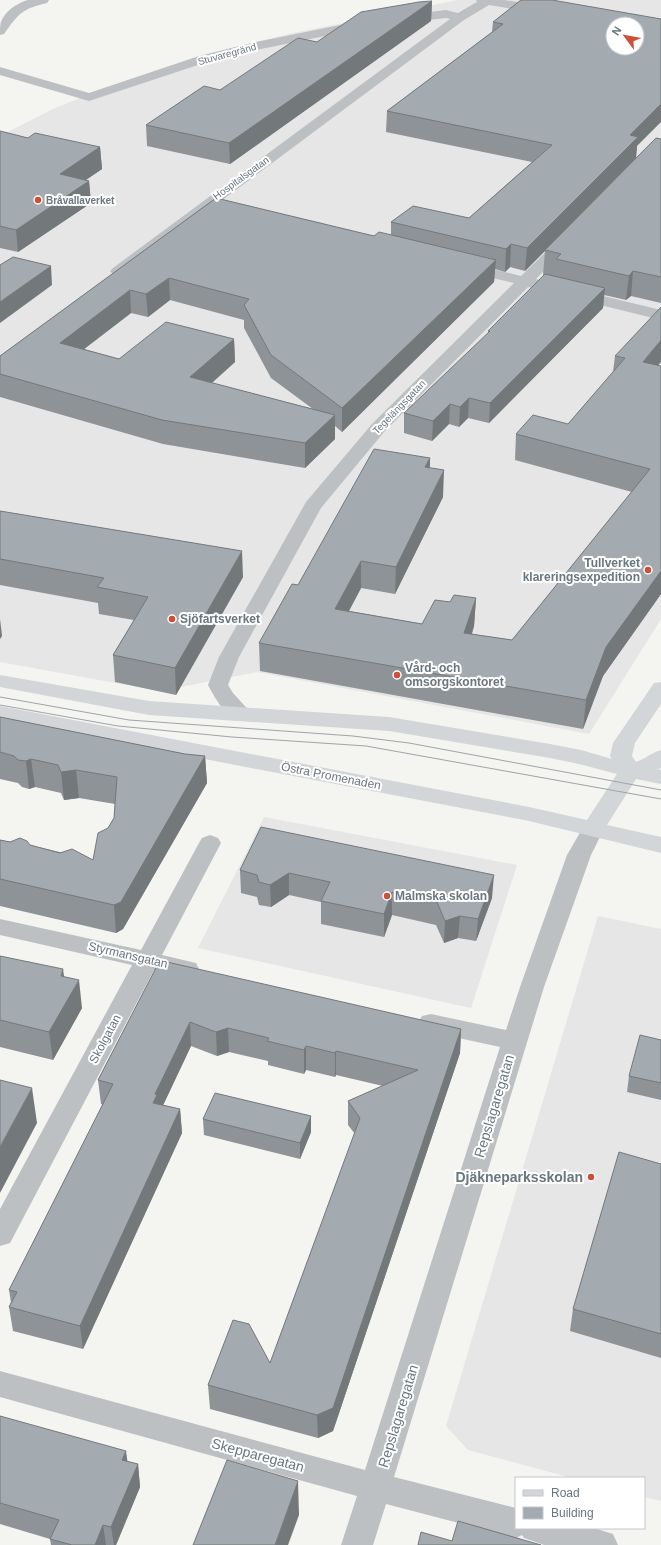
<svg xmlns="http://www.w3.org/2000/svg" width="661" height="1545" font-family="Arial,sans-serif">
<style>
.built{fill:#e5e6e5;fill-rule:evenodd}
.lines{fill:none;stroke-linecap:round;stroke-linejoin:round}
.minor{fill:#bcc0c3;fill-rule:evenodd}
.secondary{fill:#d2d6d9;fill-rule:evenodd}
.tram{stroke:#9ea4a8;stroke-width:1}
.wall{fill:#8d9397;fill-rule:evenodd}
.shaded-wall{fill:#73787b}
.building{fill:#a4abb0;stroke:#73787b;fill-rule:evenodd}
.poi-dot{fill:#cf4e37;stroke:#fff;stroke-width:1.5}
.labels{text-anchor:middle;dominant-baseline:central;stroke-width:4;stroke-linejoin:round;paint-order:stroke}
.far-street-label{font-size:10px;fill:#67767f;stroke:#fff}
.far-poi-label{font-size:10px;font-weight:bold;fill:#67767f;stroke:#fff;text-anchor:start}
.poi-label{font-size:12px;font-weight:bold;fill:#67767f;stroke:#fff;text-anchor:start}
.street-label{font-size:12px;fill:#67767f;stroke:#fff}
.near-street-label{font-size:14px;fill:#67767f;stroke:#fff}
.near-poi-label{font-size:14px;font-weight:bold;fill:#67767f;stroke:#fff;text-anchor:end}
</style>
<rect width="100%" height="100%" fill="#f4f4f1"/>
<!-- built -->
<g class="built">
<path d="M458 0H661V619L589 734 257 672 160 691 0 662V136L53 109 104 88 211 53 293 33ZM613 24H637V48H613Z"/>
<path d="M264 817 517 865 471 1008 198 948Z"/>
<path d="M598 916 661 929V1501L644 1497V1478H572L468 1450 446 1426Z"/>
</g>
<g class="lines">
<!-- minor -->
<g class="minor">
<path d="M28 0H49L47 3C22 9 19 13 4 34L0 35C0 31 0 25 1 22 5 11 17 3 28 0Z"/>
<path d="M476 0H504L544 6 548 7 550 10 548 13 544 14 489 5 464 20 123 274 118 276 113 274 110 271 113 268 450 19 446 18 401 23 397 22 395 19 397 16 446 10 458 13 477 2Z"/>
<path d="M365 20 369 21 371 24 369 27 256 50 207 62 89 101 0 75V67L89 93 199 56 256 42Z"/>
<path d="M565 236 570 238 573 241 536 279 542 281 544 284 542 287 536 289 528 287 384 432 321 508 239 657 228 685 233 693 253 715 250 720C229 725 216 700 208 685L219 657 306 502 372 424 514 283 462 271 459 268 462 265 467 263 521 276 560 238Z"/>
<path d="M574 289 661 310V320L568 297 566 294 568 291Z"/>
<path d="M593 821 601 824 604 829 591 855 544 987 394 1477 516 1508V1528H594L613 1534 618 1545H544L524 1538 522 1535 516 1538 386 1504 373 1545H341L357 1496 0 1397V1371L365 1470 500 1047 431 1032 422 1030 418 1023 422 1016 431 1014 506 1030 520 987 567 855 585 824Z"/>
<path d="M210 835 218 838 221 843 162 955 196 963 199 969 196 975 187 978 154 970 10 1243 0 1246V1209L132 965 0 935V919L141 950 199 843 202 838Z"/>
</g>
<!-- secondary -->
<path class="secondary" d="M0 675 149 701 389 717 550 744 581 750 612 759 610 756 613 743 654 683 661 682V704L635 743 632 756 636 762C645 759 651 753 661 750V768L658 769 661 770V784L636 779 607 825 661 837V853L529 821 0 720V706L529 807 587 820 617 774 579 764 550 758 389 731 149 715 0 687Z"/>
<!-- tram -->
<g class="tram">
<path d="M0 697 129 720 353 736 409 743 661 790"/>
<path d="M0 705 118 726 232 737 366 746 661 799"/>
</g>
</g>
<!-- wall -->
<g class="wall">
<path d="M521 0 637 146 636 158 661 139V303L631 296 626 300 604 295 603 308 489 423 468 418 459 427 449 424 432 441 404 433V413L488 334V331L545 275H543L545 251 525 271 510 267 505 272 495 269 494 282 342 432 335 426V439L305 468 163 444 0 397V356L216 198 374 236 391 235V222L469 218 532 162 386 132 387 111 492 32 493 22ZM170 300 244 320V328L271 378 313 409 212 383 235 362 234 339 119 359 84 349 131 313 148 317Z"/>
<path d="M432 1 431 21 230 164 147 146 146 125 220 90 317 42Z"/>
<path d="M0 131 28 138 100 147 102 169 86 180 89 181 91 203 18 252 0 248Z"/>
<path d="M615 356 658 366 661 594 603 676 583 729 260 671 259 643 298 585 430 458V468L443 497 395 594 361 588 349 611 422 624 450 602 476 598 474 626 472 634 512 640 632 492 515 460 516 434 568 424 613 372Z"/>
<path d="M0 511 243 577 176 695 115 682 113 655 134 620 99 614 98 603 0 585Z"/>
<path d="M0 717 185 754 205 756 207 783 123 929 116 933 0 906V840L30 845 93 860 108 828 114 818 115 804 79 798 64 800 61 793 35 787 29 789 22 787 18 783 0 779Z"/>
<path d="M261 827 492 898 476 941 458 938 444 943 436 925 392 915 384 937 321 924V902L289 895 271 907 259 905 257 897 241 893 240 870Z"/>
<path d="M0 956 64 977 82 1008 53 1060 0 1047Z"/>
<path d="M159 962 461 1029 460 1053 333 1431 318 1438 210 1409 208 1385 270 1363 355 1134 348 1125V1101L383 1086 336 1075 335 1077 306 1070 304 1074 268 1065V1061L229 1052 217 1056 191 1046 163 1105 180 1109 182 1133 83 1349 13 1331 9 1307 11 1302 9 1290 103 1105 101 1104 98 1080Z"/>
<path d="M661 1040V1100L627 1092 629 1076Z"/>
<path d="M311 1116V1132L300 1159 204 1135 203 1119Z"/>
<path d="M661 1164V1358L570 1331 573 1309Z"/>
<path d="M0 1416 128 1462 138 1464 140 1487 116 1545H51L50 1539 0 1524Z"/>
</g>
<!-- shaded-wall -->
<g class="shaded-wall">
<path d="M432 1 431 21 230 164 229 143Z"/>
<path d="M661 104V122L637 146 636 158 525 271 527 248 630 135Z"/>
<path d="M100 147 102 169 62 196 60 174Z"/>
<path d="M89 181 91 203 18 252 16 230Z"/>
<path d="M511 244 510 267 505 272 506 249Z"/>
<path d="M496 260 494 282 342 432V408Z"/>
<path d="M51 266 52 285 0 323V302Z"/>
<path d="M633 271 631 296 626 300 629 276Z"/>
<path d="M169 278 170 300 148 317 146 294Z"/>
<path d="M605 288 603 308 489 423 490 403Z"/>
<path d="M130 290 131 313 62 366 60 343Z"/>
<path d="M234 339 235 362 191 401 190 377Z"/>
<path d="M661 340V362L640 388 643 362Z"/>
<path d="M469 398 468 418 459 427 460 407Z"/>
<path d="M450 404 449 424 432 441 433 421Z"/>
<path d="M335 415V439L305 468V443Z"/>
<path d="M430 458 429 485 425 467Z"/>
<path d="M444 470 443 497 395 594 396 567Z"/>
<path d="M242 551 243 577 176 695 175 668Z"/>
<path d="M361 561V588L335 637V609Z"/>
<path d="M661 571V594L603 676 583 729 586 700 606 647Z"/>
<path d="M476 598 474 626 463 661 464 633Z"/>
<path d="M0 619 2 636 0 639Z"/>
<path d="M205 756 207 783 123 929 116 933 114 905Z"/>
<path d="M31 759 35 787 29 789 26 761Z"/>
<path d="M76 770 79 798 64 800 61 772Z"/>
<path d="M289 873V895L271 907 270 885Z"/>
<path d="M494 875 492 898 476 941 478 919Z"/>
<path d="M392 892V915L384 937V914Z"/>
<path d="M460 916 458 938 444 943 445 921Z"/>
<path d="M63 969 67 997 61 976Z"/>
<path d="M79 980 82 1008 53 1060 49 1032Z"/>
<path d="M190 1022 191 1046 159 1114 153 1103 155 1094Z"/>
<path d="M228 1028 229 1052 217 1056 216 1032Z"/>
<path d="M461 1029 460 1053 333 1431 318 1438 317 1415Z"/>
<path d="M306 1046V1070L304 1074V1050Z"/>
<path d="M336 1051V1075L335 1077V1053Z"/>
<path d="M32 1088 37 1123 0 1193V1147Z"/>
<path d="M180 1109 182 1133 83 1349 80 1326Z"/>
<path d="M311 1116V1132L300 1159V1143Z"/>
<path d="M126 1451 129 1473 122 1460Z"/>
<path d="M138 1464 140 1487 116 1545H114L111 1527Z"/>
<path d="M298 1481 299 1515 288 1545H275Z"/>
<path d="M103 1525 106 1545H95Z"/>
</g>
<!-- building -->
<g class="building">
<path d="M521 0H552L661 19V104L630 135 638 137 527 248 511 244 506 249 391 222 413 206 469 218 552 145 387 111 503 24 493 22ZM613 24H637V48H613Z"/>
<path d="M432 1 229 143 146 125 204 86 220 90 298 38 317 42 361 12 419 2Z"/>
<path d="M0 131 28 138 35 133 100 147 60 174 89 181 16 230 0 226Z"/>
<path d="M656 138 661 139V277L633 271 629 276 556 259 561 254 545 250Z"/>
<path d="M216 198 374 236 379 232 496 260 342 408 271 355 244 305 249 299 169 278 146 294 130 290 60 343 119 359 166 322 234 339 190 377 335 415 305 443 162 420 0 374V356Z"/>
<path d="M13 257 51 266 0 302V265Z"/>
<path d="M545 274 605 288 490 403 469 398 460 407 450 404 433 421 404 413 490 331H488Z"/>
<path d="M661 307V340L643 362 661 366V571L606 647 586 700 259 643 292 584 298 585 374 449 430 458 425 467 444 470 396 567 361 561 335 609 422 624 435 600 450 602 454 595 476 598 464 633 512 640 650 469 516 434 533 415 568 424 625 358 615 356Z"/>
<path d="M0 511 242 551 175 668 113 655 148 597 97 587 104 578 0 559Z"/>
<path d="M0 717 185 754 205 756 121 902 114 905 0 879V840L10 842 20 838 27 841 30 845 60 853 72 849 93 860 98 833 108 828 114 818 117 777 76 770 61 772 58 765 31 759 26 761 18 760 14 756 0 752Z"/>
<path d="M261 827 494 875 478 919 460 916 445 921 437 902 392 892 384 914 321 901 330 882 289 873 270 885 259 882 257 875 240 870Z"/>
<path d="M0 956 63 969 61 976 79 980 49 1032 0 1020Z"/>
<path d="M159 962H167L461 1029 333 1408 317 1415 208 1385 233 1320 249 1324 270 1363 360 1118 348 1101 418 1070 336 1051 335 1053 306 1046 304 1050 267 1041 269 1038 228 1028 216 1032 190 1022 155 1094 157 1095 153 1103 180 1109 80 1326 9 1307 17 1292 9 1290 113 1084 98 1080Z"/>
<path d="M640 1035 661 1040V1083L629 1076Z"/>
<path d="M0 1080 32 1088 0 1147Z"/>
<path d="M215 1093 311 1116 300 1143 203 1119Z"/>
<path d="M619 1152 661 1164V1334L573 1309Z"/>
<path d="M0 1416 126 1451 122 1460 138 1464 111 1527 103 1525 95 1545H72L50 1539 59 1520 0 1503Z"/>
<path d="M227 1460 298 1481 275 1545H193Z"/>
<path d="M458 1521 541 1545H418L421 1532 452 1541Z"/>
</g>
<!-- markers -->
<g class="poi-dot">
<circle cx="38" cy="200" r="4"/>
<circle cx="648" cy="570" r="4"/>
<circle cx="172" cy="619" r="4"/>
<circle cx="397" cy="675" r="4"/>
<circle cx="387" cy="896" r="4"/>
<circle cx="591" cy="1177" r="4"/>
</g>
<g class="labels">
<!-- far-street labels -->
<g class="far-street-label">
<text transform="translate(227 54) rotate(-15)">Stuvaregränd</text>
<text transform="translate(241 178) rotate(-36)">Hospitalsgatan</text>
<text transform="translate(399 407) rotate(-46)">Tegelängsgatan</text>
</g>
<!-- far-poi labels -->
<g class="far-poi-label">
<text x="46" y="200">Bråvallaverket</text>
</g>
<!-- poi labels -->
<g class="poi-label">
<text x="640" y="563" text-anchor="end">Tullverket<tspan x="640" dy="14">klareringsexpedition</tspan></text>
<text x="180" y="619">Sjöfartsverket</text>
<text x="405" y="668">Vård- och<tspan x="405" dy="14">omsorgskontoret</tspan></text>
<text x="395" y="896">Malmska skolan</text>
</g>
<!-- street labels -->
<g class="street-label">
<text transform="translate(331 776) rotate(11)">Östra Promenaden</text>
<text transform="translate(128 955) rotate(13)">Styrmansgatan</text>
<text transform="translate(105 1039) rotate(-62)">Skolgatan</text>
</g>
<!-- near-street labels -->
<g class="near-street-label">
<text transform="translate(494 1106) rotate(-73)">Repslagaregatan</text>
<text transform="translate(398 1416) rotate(-73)">Repslagaregatan</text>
<text transform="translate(258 1455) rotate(15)">Skepparegatan</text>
</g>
<!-- near-poi labels -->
<g class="near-poi-label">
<text x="583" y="1177">Djäkneparksskolan</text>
</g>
</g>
<!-- legend -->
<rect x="515" y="1477" width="130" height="52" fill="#ffffff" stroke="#c2c8cc"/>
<rect x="523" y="1490" width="20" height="6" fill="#d2d6d9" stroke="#c2c8cc"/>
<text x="551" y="1497" font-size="12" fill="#67767f">Road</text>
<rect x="523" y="1507" width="20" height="12" fill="#a4abb0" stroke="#c2c8cc"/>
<text x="551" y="1517" font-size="12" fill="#67767f">Building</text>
<!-- north arrow -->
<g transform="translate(625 36) rotate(302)"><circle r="19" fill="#ffffff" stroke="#c2c8cc"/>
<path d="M0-3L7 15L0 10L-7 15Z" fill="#cf4e37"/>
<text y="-6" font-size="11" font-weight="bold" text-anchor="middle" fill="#67767f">N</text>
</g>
</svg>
